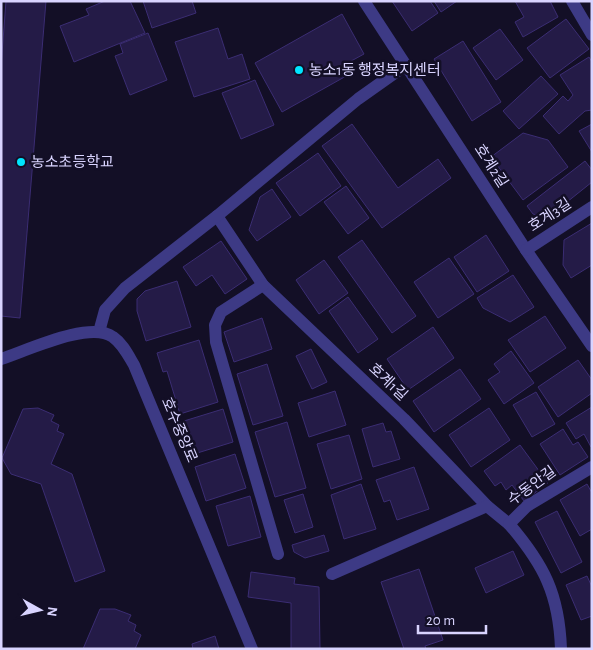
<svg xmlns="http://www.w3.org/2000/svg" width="593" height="650" font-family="'Alegreya Sans','Noto Sans KR',sans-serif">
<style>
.building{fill:#241b47;stroke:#3b2d73}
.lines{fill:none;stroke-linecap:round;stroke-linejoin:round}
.minor{stroke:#3d3a85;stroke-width:12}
.poi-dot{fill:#00e5ff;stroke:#130f26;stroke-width:2}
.labels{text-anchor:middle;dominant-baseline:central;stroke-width:5;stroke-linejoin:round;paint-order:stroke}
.poi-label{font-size:15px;fill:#d9d4ff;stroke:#130f26;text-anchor:start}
.street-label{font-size:15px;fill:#d9d4ff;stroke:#130f26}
</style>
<rect width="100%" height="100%" fill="#130f26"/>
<!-- building -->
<g class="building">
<path d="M6 1H46L20 318 1 316V67Z"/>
<path d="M105 1H130L145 33 74 62 60 26 89 15 86 9Z"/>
<path d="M143 1H192L196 13 152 28Z"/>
<path d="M392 1H430L438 13 412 31Z"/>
<path d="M434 1H457L441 12Z"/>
<path d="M515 1H550L558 17 523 37 515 22 524 17Z"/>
<path d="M342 14 364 54 342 66 348 75 282 112 255 63Z"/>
<path d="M566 19 589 49 550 78 527 48Z"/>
<path d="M218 28 228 59 242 54 250 79 194 97 175 42Z"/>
<path d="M500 29 523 60 496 80 473 48Z"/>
<path d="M148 33 167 80 130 95 115 56 123 53 120 44Z"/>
<path d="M463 41 501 102 472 121 434 59Z"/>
<path d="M589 57 592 62V110L585 111 559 134 543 116 563 96 568 101 573 95 560 75Z"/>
<path d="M541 76 558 94 519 129 503 111Z"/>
<path d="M255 80 274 125 241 139 222 93Z"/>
<path d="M352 124 398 188 438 159 451 178 382 228 322 146Z"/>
<path d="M592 124V152L579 131Z"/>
<path d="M523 133 548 140 568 167 523 200 491 157Z"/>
<path d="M318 153 341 186 300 216 276 183Z"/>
<path d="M585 161 592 170V182L547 218 533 214 527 206Z"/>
<path d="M346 186 369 218 348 234 324 202Z"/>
<path d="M272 189 291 217 257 241 249 230 260 197Z"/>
<path d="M592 223V265L571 278 563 265 564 240Z"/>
<path d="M486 235 509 271 477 292 454 257Z"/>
<path d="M362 240 416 316 392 333 338 257Z"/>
<path d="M221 241 247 279 225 294 212 275 196 286 183 267Z"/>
<path d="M449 258 474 294 438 318 414 282Z"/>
<path d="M324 260 348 293 319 314 296 280Z"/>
<path d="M513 275 534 307 510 322 483 308 477 298Z"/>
<path d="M177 281 191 327 146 341 137 311V299L145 291Z"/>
<path d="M348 297 378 339 358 353 329 311Z"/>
<path d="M545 316 566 348 530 372 508 340Z"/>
<path d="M262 318 272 349 234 362 224 332Z"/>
<path d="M433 327 454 358 408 390 387 359Z"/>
<path d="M199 340 218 402 180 414 167 371 163 372 157 353Z"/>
<path d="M311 349 327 382 312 389 296 356Z"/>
<path d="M511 351 534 383 504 404 488 380 500 372 494 364Z"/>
<path d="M578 360 592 380V393L558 417 538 387Z"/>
<path d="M267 364 283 416 253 425 237 374Z"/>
<path d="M460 369 481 399 434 432 413 401Z"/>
<path d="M335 391 346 425 309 437 298 403Z"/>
<path d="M536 392 555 424 532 437 513 405Z"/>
<path d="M592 407V446L591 447 584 434 576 439 566 423Z"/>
<path d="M38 408 54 415 51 421 59 425 57 431 64 434 51 464 72 474 105 571 75 582 41 484 11 474 2 458 23 409Z"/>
<path d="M489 408 510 440 471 467 449 435Z"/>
<path d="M223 409 233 442 194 454 184 421Z"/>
<path d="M287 422 306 488 275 497 255 432Z"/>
<path d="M383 423 386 432 391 431 400 459 373 467 362 429Z"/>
<path d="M563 429 573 445 578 442 588 457 560 475 540 444Z"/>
<path d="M349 435 362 479 331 489 317 444Z"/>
<path d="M520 445 548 483 524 501 512 485 506 490 501 482 495 486 484 471Z"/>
<path d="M235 454 246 488 206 501 195 467Z"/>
<path d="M414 467 429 509 397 520 390 500 384 502 376 480Z"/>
<path d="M361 484 376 529 344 539 331 495Z"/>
<path d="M587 484 592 493V529L580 536 560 500Z"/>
<path d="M303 494 313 527 295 533 284 500Z"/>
<path d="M250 496 261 537 228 546 216 506Z"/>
<path d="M557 511 582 562 561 573 535 522Z"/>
<path d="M324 535 329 551 305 558 294 552 292 545Z"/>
<path d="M513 551 524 575 486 593 475 568Z"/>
<path d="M419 569 443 640 425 646 426 649H404L381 582Z"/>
<path d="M251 572 295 578 294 584 319 587 320 649H291V603L248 597Z"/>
<path d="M587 576 592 587V616L581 620 566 585Z"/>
<path d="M100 609H115L131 615 128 621 136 625 134 631 141 635 135 649H83Z"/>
<path d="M215 636 219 649H193L192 644Z"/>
</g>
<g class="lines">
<!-- minor -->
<g class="minor">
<path d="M364 1 526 250 592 346"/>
<path d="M572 1 592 35"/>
<path d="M217 216 263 285 404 419 487 506 509 524"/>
<path d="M526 250 592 207"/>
<path d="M263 285 221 312 215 325 216 342 278 554"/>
<path d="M99 332 105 310 125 288 217 216 358 99 406 65"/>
<path d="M1 359C26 351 90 320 113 337 123 344 128 355 134 365L252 649"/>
<path d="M332 574 487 506"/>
<path d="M561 649C559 594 544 565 509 524L527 506 592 467"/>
</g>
</g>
<!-- markers -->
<g class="poi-dot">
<circle cx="299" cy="70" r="5"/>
<circle cx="21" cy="162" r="5"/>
</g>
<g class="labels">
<!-- poi labels -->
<g class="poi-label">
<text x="309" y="70">농소1동 행정복지센터</text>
<text x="31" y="162">농소초등학교</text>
</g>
<!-- street labels -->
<g class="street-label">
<text transform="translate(491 166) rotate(57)">호계2길</text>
<text transform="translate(550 215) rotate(-33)">호계3길</text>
<text transform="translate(388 382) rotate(43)">호계1길</text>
<text transform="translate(179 430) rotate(67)">호수중앙로</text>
<text transform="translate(532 486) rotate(-36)">수동안길</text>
</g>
</g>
<!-- border -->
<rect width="593" height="650" fill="none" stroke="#d9d4ff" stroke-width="5"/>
<!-- north arrow -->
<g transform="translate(40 610) rotate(98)" stroke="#130f26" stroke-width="4" paint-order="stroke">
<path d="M0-4L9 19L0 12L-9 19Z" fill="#d9d4ff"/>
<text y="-8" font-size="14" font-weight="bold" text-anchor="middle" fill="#d9d4ff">N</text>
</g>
<!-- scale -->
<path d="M418 625v8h68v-8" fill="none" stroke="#d9d4ff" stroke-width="2.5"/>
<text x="426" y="625" font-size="15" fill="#d9d4ff" stroke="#130f26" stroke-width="4" paint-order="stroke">20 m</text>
</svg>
